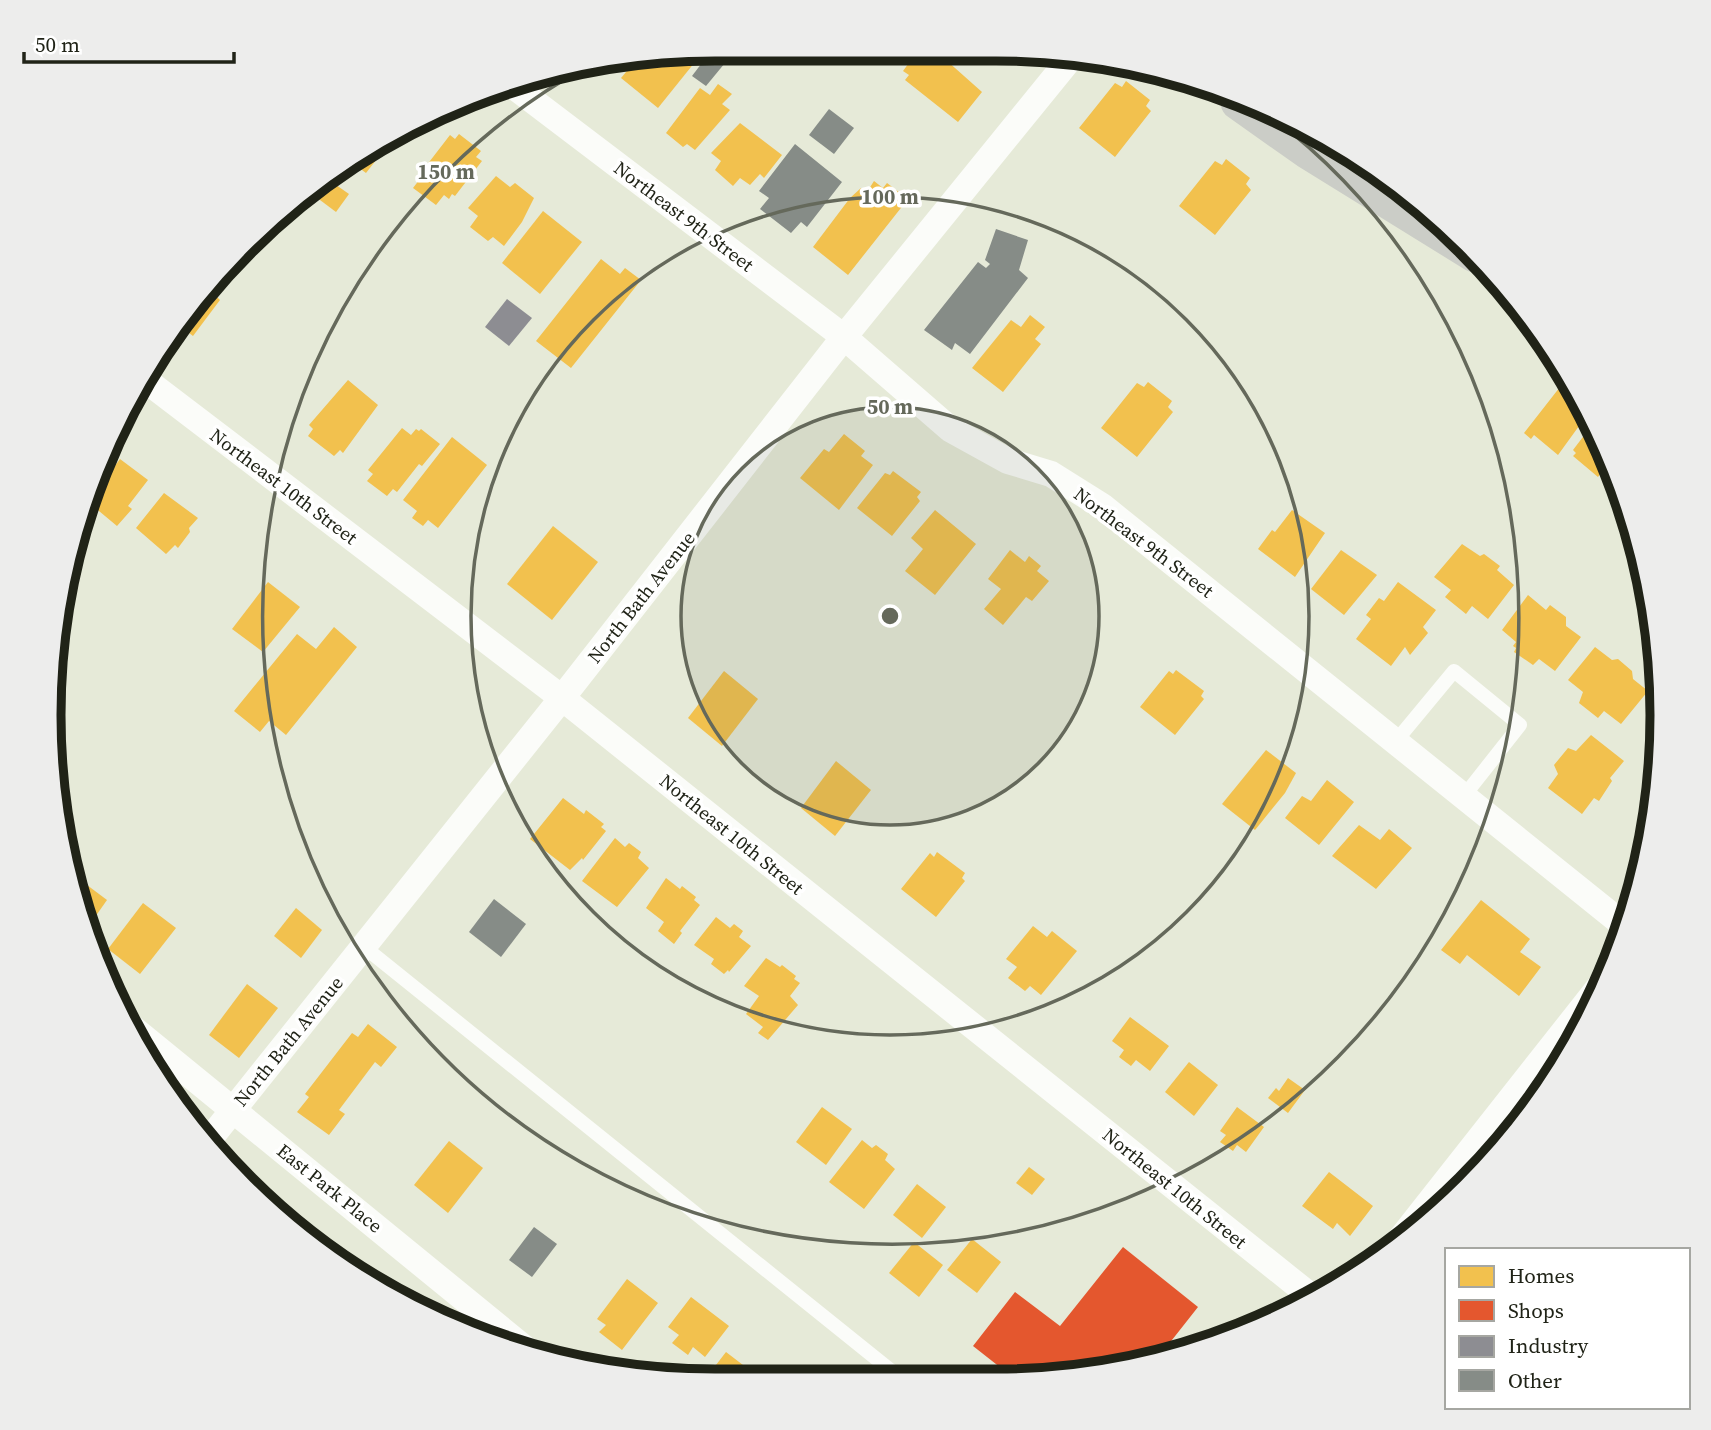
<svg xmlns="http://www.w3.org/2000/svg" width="1711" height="1430" font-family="'Source Serif 4',serif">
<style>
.homes{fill:#f2c14e}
.shops{fill:#e4572e}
.industry{fill:#8d8d92}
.building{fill:#868c87}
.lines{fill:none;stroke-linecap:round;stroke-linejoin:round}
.service{stroke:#fbfcf9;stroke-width:14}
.minor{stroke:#fbfcf9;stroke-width:26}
.secondary{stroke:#cbcdc7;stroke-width:37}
.ring{fill:none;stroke:#65695b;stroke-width:3.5}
.labels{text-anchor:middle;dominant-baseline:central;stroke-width:7;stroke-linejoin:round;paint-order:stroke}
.street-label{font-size:19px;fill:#202317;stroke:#fff}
.rim{fill:none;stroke:#202317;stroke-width:9}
.centre{fill:#65695b;stroke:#fff;stroke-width:3.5}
.ring-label{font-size:21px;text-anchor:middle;font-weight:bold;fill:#65695b;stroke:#fff;stroke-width:7;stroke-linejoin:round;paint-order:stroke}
</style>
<rect width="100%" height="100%" fill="#e6ead8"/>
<!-- homes -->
<g class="homes">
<path d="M693 52 699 57 658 108 621 78 637 59Z"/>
<path d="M917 52 928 55 930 52H937L982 92 958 122 905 80 909 75 903 71Z"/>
<path d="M1126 81 1150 100 1146 106 1151 111 1115 157 1079 128 1115 83 1122 87Z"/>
<path d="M718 84 732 94 722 104 730 110 695 150 687 144 683 147 666 133 700 88 710 95Z"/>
<path d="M740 123 782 155 764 178 760 174 750 185 740 178 733 186 715 170 721 161 711 153Z"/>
<path d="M398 132 366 173 354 164 362 152 382 138Z"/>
<path d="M459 134 481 151 476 157 482 161 455 196 452 194 449 199 444 195 436 205 413 188 423 175 432 183 435 179 423 170 450 135 455 139Z"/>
<path d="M1226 159 1250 178 1246 184 1251 190 1215 235 1179 206 1215 161 1222 165Z"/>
<path d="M496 176 510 187 515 183 534 198 522 222 504 246 493 237 488 241 470 227 478 216 468 208Z"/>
<path d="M329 180 349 194 336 212 316 197Z"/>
<path d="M874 181 883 188 887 183 908 199 848 275 813 247 850 198 861 188 867 192Z"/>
<path d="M543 211 582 242 540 294 502 263Z"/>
<path d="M601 259 620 274 625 268 641 280 571 368 536 341Z"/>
<path d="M227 270 233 275 217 297 220 300 193 336 179 325Z"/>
<path d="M1030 315 1045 327 1035 339 1041 344 1003 392 972 368 1011 320 1021 327Z"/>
<path d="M1567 378 1587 415 1558 455 1534 435 1531 439 1524 433Z"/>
<path d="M348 380 378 405 343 453 340 450 334 456 308 436 313 429 309 425Z"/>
<path d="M1148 382 1172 401 1168 407 1173 412 1137 457 1101 428 1137 383 1144 387Z"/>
<path d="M1592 425 1612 463 1603 474 1601 473 1598 477 1573 456 1576 453 1573 450Z"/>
<path d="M402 428 411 435 416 429 419 431 421 429 440 444 422 466 419 464 397 492 393 489 387 496 367 481 373 474 368 470Z"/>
<path d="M844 434 865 451 861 456 873 465 839 510 800 478 824 449 829 452Z"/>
<path d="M452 437 487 465 438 528 428 520 423 526 412 518 417 511 403 500Z"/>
<path d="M120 459 148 480 128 506 132 509 117 526 93 506 99 500 93 495Z"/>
<path d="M893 471 921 492 917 497 920 501 892 536 857 508 885 473 890 475Z"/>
<path d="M164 493 198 518 189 528 190 532 178 548 175 545 166 554 136 528Z"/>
<path d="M935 510 976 544 935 595 905 571 923 549 911 538Z"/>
<path d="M1292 510 1325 533 1295 577 1258 549 1272 530 1275 532Z"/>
<path d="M553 526 598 562 552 620 507 584Z"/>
<path d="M1462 544 1480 556 1484 554 1500 566 1497 570 1514 585 1488 619 1472 606 1466 614 1445 597 1451 590 1434 577Z"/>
<path d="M1010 550 1025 562 1029 556 1041 566 1037 571 1049 581 1032 601 1026 597 1003 625 984 609 1001 589 988 579Z"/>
<path d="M1341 550 1377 575 1344 615 1311 589Z"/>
<path d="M268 582 300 607 263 652 232 629Z"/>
<path d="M1398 582 1436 610 1423 627 1428 633 1410 655 1405 647 1391 666 1356 639 1371 619 1366 615 1379 598 1384 601Z"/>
<path d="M1528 595 1546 610 1550 605 1566 617V626L1581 637 1555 671 1539 659 1533 665 1514 652 1516 648 1513 646 1516 642 1502 630Z"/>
<path d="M334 627 357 647 286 735 269 721 260 732 234 711 297 634 316 649Z"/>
<path d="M1595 647 1612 660 1618 659 1632 671 1633 679 1648 691 1621 724 1604 711 1598 718 1579 703 1583 692 1568 680Z"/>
<path d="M1176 670 1204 691 1201 696 1204 699 1175 735 1140 707 1169 671 1173 674Z"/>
<path d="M724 671 758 699 722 746 688 718Z"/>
<path d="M1591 735 1624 761 1610 778 1612 781 1599 801 1594 798 1582 814 1548 788 1558 774 1554 765 1568 748 1576 751Z"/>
<path d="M1266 750 1296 773 1285 793 1255 830 1222 804Z"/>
<path d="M836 761 871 790 835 836 801 808Z"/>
<path d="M1327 780 1354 802 1319 845 1285 818 1302 796 1311 801Z"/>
<path d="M563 798 584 814 586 810 604 824 601 827 606 831 583 860 582 858 570 870 530 839Z"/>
<path d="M1359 825 1380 840 1389 829 1412 848 1376 889 1332 856Z"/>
<path d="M615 838 625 847 629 843 641 852 638 858 649 868 617 907 582 881Z"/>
<path d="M937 852 965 873 962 878 965 881 936 917 901 889 930 853 934 857Z"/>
<path d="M666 878 680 889 682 886 696 897 694 900 700 905 680 931 682 933 674 944 658 931 664 922 646 908Z"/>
<path d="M79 879 107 900 88 927 76 883Z"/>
<path d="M1481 900 1530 939 1520 952 1541 967 1519 996 1467 955 1460 964 1441 950Z"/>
<path d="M143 903 176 928 140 974 108 949Z"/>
<path d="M296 908 322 930 301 958 274 936Z"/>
<path d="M716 917 730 928 734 924 743 931 739 937 751 946 729 972 728 970 724 974 711 964 714 959 694 945Z"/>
<path d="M1033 926 1047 937 1052 931 1077 951 1041 995 1030 986 1025 991 1008 978 1017 967 1006 959Z"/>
<path d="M766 958 780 967 782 965 796 976 794 979 800 983 790 996 798 1005 768 1040 758 1033 763 1027 746 1014 759 996 744 986Z"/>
<path d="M247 984 278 1008 239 1058 209 1035Z"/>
<path d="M1130 1017 1169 1046 1150 1071 1136 1060 1131 1066 1119 1057 1124 1050 1112 1041Z"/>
<path d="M368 1024 397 1047 381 1067 375 1062 339 1110 345 1114 329 1135 297 1112 309 1097 305 1094 352 1033 358 1037Z"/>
<path d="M1189 1062 1218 1085 1194 1116 1165 1092Z"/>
<path d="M1288 1078 1305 1090 1288 1113 1268 1098 1276 1088 1279 1091Z"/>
<path d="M822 1107 852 1129 826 1165 796 1142Z"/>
<path d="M1237 1107 1264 1127 1246 1152 1237 1145 1233 1151 1220 1142 1226 1135 1220 1131Z"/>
<path d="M862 1140 872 1148 876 1145 888 1154 885 1160 895 1169 864 1209 829 1182Z"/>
<path d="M449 1141 483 1168 448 1213 414 1185Z"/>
<path d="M1029 1167 1045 1179 1032 1195 1016 1183Z"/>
<path d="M1329 1172 1373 1206 1350 1236 1337 1223 1333 1229 1302 1206Z"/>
<path d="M917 1184 946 1207 922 1238 893 1215Z"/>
<path d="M972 1239 1001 1262 977 1293 947 1270Z"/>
<path d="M914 1242 943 1265 919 1297 889 1273Z"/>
<path d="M627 1279 658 1303 622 1350 599 1332 606 1325 597 1319Z"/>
<path d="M691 1297 729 1326 705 1357 693 1347 688 1355 672 1343 679 1335 668 1327Z"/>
<path d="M726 1352 760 1378 759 1380H712L714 1377 709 1374Z"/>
</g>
<!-- shops -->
<path class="shops" d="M1123 1247 1198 1307 1157 1359 1126 1368 1015 1379 973 1346 1015 1292 1060 1326Z"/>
<!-- industry -->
<path class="industry" d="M507 299 532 318 509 346 485 327Z"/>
<!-- building -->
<g class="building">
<path d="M711 51 725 63 706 86 692 76Z"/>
<path d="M829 109 854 128 834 154 809 135Z"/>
<path d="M795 144 842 182 807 227 801 222 791 233 760 209 769 198 759 191Z"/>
<path d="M996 229 1028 240 1019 270 1028 278 970 354 955 343 952 350 924 330 978 262 986 268 990 264 985 260Z"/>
<path d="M494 899 526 924 501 957 469 932Z"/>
<path d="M534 1227 557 1244 532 1277 509 1260Z"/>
</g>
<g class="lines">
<!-- service -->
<g class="service">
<path d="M1396 741 1454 671 1520 725 1464 796"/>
<path d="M363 946 904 1381"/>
</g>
<!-- minor -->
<g class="minor">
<path d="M512 85 844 337 950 429 1008 461 1051 474 1102 506 1625 926"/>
<path d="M144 379 562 698 1312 1297"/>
<path d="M130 1026 528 1351"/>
<path d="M209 1140 562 698 844 337 1073 55"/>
<path d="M1398 1242 1610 973"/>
</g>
<!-- secondary -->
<path class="secondary" d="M1239 102 1307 150 1475 254"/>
</g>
<!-- distance rings -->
<circle cx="890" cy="616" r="209" fill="#65695b" fill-opacity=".12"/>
<g class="ring">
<circle cx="890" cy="616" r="209"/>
<circle cx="890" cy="616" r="419"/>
<path d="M1264 111A628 628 0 1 1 586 67"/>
</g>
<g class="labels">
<!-- street labels -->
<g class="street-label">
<text transform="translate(684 216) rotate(37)">Northeast 9th Street</text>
<text transform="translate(284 486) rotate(37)">Northeast 10th Street</text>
<text transform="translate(1144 542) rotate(37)">Northeast 9th Street</text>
<text transform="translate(641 597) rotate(-52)">North Bath Avenue</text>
<text transform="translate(732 834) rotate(39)">Northeast 10th Street</text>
<text transform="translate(288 1041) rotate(-51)">North Bath Avenue</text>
<text transform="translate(330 1188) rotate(39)">East Park Place</text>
<text transform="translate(1175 1188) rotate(39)">Northeast 10th Street</text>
</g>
</g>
<!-- crop -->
<path d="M0 0H1711V1430H0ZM715 61H996A654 654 0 0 1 1650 715V715A654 654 0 0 1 996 1369H715A654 654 0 0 1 61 715V715A654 654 0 0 1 715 61Z" fill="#ededec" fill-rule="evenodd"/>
<path class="rim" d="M715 61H996A654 654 0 0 1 1650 715V715A654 654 0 0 1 996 1369H715A654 654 0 0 1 61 715V715A654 654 0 0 1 715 61Z"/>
<circle cx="890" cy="616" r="10" class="centre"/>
<g class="ring-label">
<text x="446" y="179">150 m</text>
<text x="890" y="204">100 m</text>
<text x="890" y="414">50 m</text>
</g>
<!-- legend -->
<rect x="1445" y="1248" width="245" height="161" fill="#ffffff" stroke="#a6a7a2" stroke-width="2"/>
<rect x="1459" y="1266" width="35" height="21" fill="#f2c14e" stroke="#a6a7a2" stroke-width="2"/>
<text x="1508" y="1283" font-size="21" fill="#202317">Homes</text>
<rect x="1459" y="1300" width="35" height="21" fill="#e4572e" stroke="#a6a7a2" stroke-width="2"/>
<text x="1508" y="1318" font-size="21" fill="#202317">Shops</text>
<rect x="1459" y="1336" width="35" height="21" fill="#8d8d92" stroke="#a6a7a2" stroke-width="2"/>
<text x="1508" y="1353" font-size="21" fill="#202317">Industry</text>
<rect x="1459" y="1370" width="35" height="21" fill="#868c87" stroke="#a6a7a2" stroke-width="2"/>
<text x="1508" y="1388" font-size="21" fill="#202317">Other</text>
<!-- scale -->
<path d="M24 52v10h210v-10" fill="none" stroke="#202317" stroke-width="3.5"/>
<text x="35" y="52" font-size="21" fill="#202317" stroke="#ffffff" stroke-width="5" paint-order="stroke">50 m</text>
</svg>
